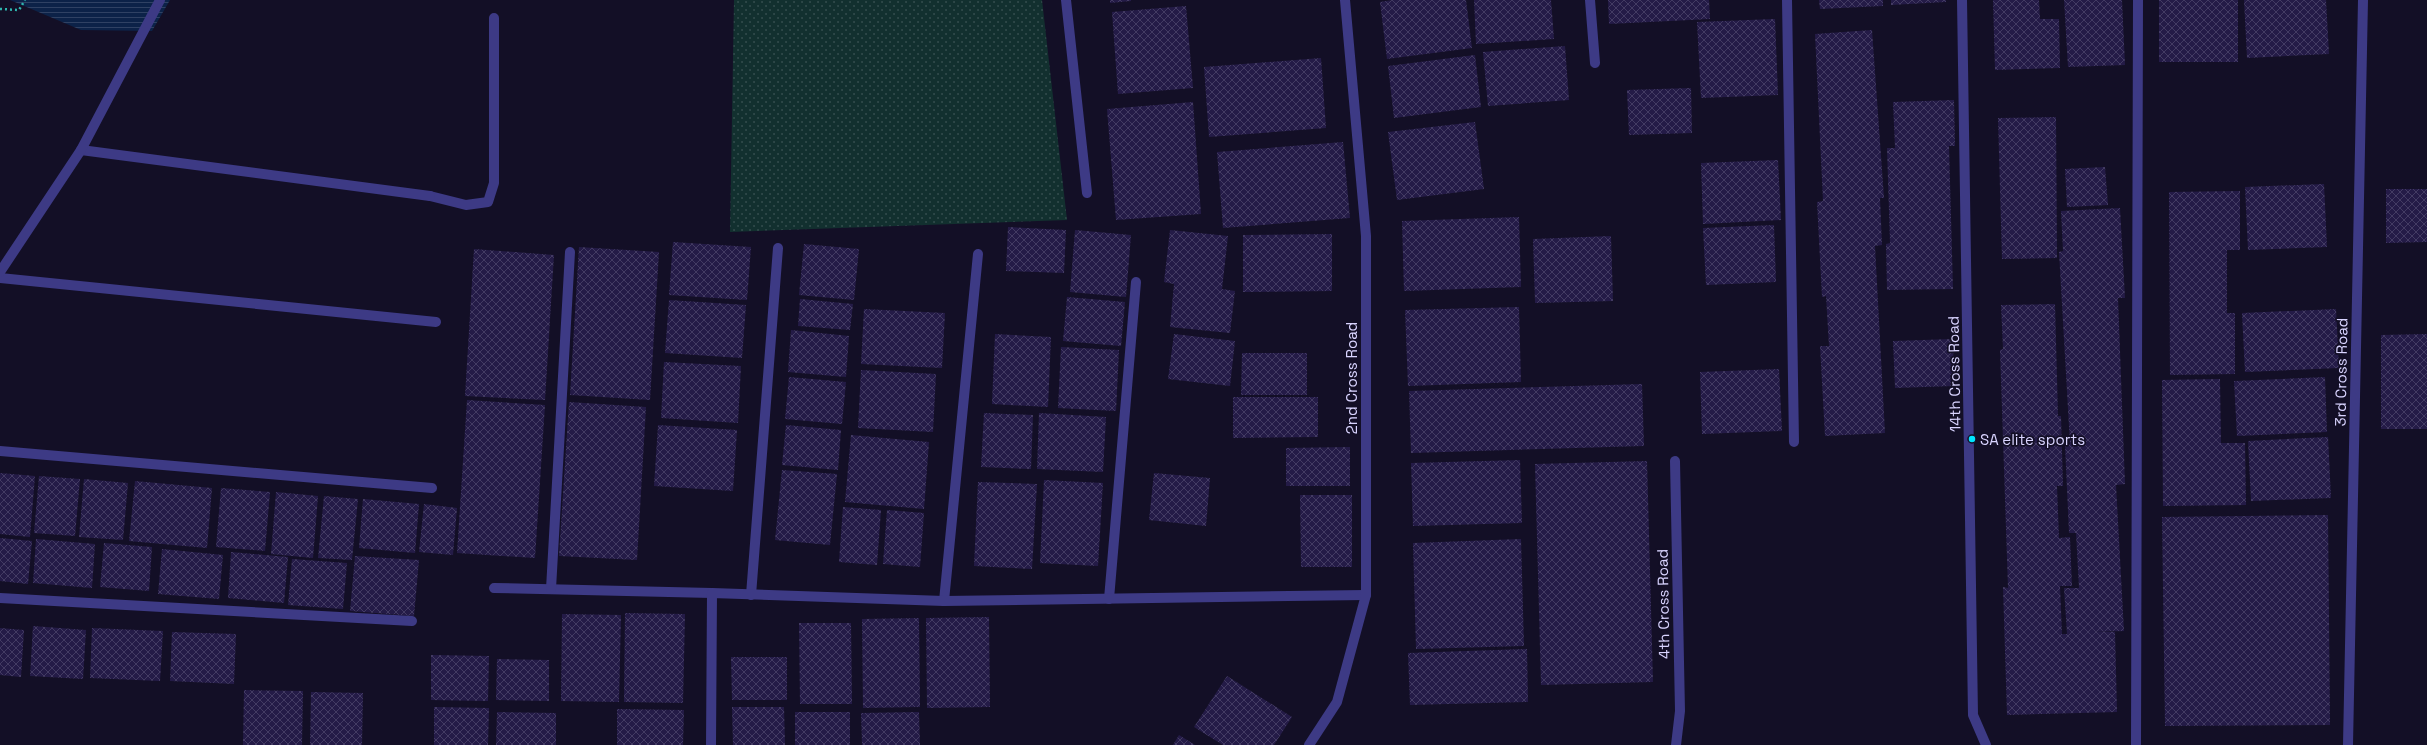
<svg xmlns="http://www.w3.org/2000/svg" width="2427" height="745" font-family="'Space Grotesk',sans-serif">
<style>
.green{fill:url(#green-dots)}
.water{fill:url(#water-rules)}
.building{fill:url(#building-cross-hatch)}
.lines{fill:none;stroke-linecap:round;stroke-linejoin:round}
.path{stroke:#2fb8b0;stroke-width:2.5;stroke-dasharray:2 3;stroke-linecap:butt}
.service{stroke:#3d3a85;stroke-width:10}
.minor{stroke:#3d3a85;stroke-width:10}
.tertiary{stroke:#3d3a85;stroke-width:10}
.poi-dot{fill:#00e5ff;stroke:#130f26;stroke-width:1.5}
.labels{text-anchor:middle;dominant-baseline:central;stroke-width:3.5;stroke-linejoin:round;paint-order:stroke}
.street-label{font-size:15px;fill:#d9d4ff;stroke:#130f26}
.poi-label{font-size:15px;fill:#d9d4ff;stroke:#130f26;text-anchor:start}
</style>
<defs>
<pattern id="green-dots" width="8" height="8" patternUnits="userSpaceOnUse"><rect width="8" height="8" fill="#12302f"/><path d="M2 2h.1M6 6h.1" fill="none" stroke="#344d4e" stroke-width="1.8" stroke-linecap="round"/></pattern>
<pattern id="water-rules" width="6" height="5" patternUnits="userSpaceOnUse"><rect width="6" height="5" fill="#0c2248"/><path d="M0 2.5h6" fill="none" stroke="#2f4163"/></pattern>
<pattern id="building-cross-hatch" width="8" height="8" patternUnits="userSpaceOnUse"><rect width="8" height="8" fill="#241b47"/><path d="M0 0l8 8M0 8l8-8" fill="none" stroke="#433b63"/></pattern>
</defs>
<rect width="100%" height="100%" fill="#130f26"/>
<!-- green -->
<path class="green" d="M734 0H1042L1067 220 730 232Z"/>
<!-- water -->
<path class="water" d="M10 0H170L152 31 81 30Z"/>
<!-- building -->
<g class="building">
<path d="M1110 0H1131V1L1110 3Z"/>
<path d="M1392 0H1466L1472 48 1387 59 1380 2Z"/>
<path d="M1474 0H1551L1554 39 1476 44Z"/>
<path d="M1608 0H1709L1710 19 1609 24Z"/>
<path d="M1819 0H1883V6L1820 9Z"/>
<path d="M1891 0H1946V2L1891 5Z"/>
<path d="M1993 0H2039L2040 19H2059L2060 68 1995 70Z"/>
<path d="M2064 0H2122L2125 65 2068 67Z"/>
<rect x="2159" y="0" width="79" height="62"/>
<path d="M2244 0H2326L2329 54 2247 58Z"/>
<path d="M1186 6 1193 88 1118 94 1112 12Z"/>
<path d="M1775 19 1778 95 1701 98 1697 22Z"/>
<path d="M1872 30 1884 198H1880L1882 245 1875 246 1885 433 1825 436 1820 346H1829L1826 296 1822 297 1817 202 1823 201 1815 34Z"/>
<path d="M1565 46 1569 100 1488 106 1483 52Z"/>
<path d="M1475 55 1481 107 1394 118 1388 66Z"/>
<path d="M1321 58 1326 128 1209 137 1204 67Z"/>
<path d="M1691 88 1692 133 1629 135 1627 90Z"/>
<path d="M1954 100 1955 146H1949L1953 289 1887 290 1886 244 1890 243 1887 148H1895L1893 102Z"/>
<path d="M1193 102 1201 214 1116 220 1107 109Z"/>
<path d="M2056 117 2057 258 2002 259 1998 118Z"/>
<path d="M1475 122 1484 189 1397 200 1388 132Z"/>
<path d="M1343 142 1350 218 1223 228 1217 152Z"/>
<path d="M1778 160 1781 220 1703 224 1701 163Z"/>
<path d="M2105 167 2108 205 2067 207 2065 169Z"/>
<path d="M2324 184 2327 247 2248 250 2245 187Z"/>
<path d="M2386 189H2427V242L2386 243Z"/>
<path d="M2240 191V250H2227V313H2235V374L2170 375 2169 192Z"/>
<path d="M2120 208 2125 298H2118L2125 484 2116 485 2124 631 2094 632H2115L2117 712 2007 715 2003 587 2008 588 2000 350 2003 349 2001 305 2055 304 2058 416H2061L2063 486H2057L2059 538 2070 537 2072 586H2060L2062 634H2067L2064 588H2079L2076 533H2069L2065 445 2070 444 2059 252 2063 251 2061 211Z"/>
<path d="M1519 217 1521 287 1404 291 1402 221Z"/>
<path d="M1774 225 1776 282 1706 285 1703 228Z"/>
<path d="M1008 227 1066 230 1064 273 1006 271Z"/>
<path d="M1075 230 1131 235 1126 297 1070 292Z"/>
<path d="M1170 230 1228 236 1222 289 1235 291 1230 333 1170 327 1174 284 1164 282Z"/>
<path d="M1332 234V291L1243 292V235Z"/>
<path d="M1611 236 1613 301 1535 303 1533 239Z"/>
<path d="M673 242 751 247 747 300 669 295Z"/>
<path d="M804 244 859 249 854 300 799 295Z"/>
<path d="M579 247 659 252 650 400 570 395Z"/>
<path d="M474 249 554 255 545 400 465 396Z"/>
<path d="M1067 297 1125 302 1121 346 1063 341Z"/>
<path d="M800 299 853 304 850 330 798 326Z"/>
<path d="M669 300 746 305 742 358 665 353Z"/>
<path d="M1519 307 1521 382 1408 386 1405 310Z"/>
<path d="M864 309 945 313 942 368 861 364Z"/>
<path d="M2336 309 2339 368 2245 372 2242 313Z"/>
<path d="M791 330 849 336 846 377 788 372Z"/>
<path d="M995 334 1051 337 1048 407 992 404Z"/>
<path d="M1174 334 1235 341 1230 386 1168 379Z"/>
<path d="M2427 334V429H2381V335Z"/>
<path d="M1953 339 1954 386 1895 388 1893 341Z"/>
<path d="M1061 347 1119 350 1116 411 1058 408Z"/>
<path d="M1242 353H1307V395H1241Z"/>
<path d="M664 362 741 366 738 423 661 418Z"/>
<path d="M1779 369 1782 431 1702 434 1700 372Z"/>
<path d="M861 370 936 374 933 432 858 428Z"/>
<path d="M789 377 846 382 842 424 785 419Z"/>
<path d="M2325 377 2327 432 2237 436 2234 381Z"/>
<path d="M2220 379 2221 443H2245L2246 505 2163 506 2162 380Z"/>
<path d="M1642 384 1644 446 1411 453 1409 391Z"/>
<path d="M1233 397H1318V437L1233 438Z"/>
<path d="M467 400 545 405 535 558 457 553Z"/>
<path d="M569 402 646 407 637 560 559 556Z"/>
<path d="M984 413 1033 415 1031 469 981 467Z"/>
<path d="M1039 413 1106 417 1103 472 1037 469Z"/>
<path d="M658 425 737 430 733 491 654 486Z"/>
<path d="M786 425 841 430 838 470 782 465Z"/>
<path d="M851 435 929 442 924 509 845 502Z"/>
<path d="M2328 437 2331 498 2251 501 2248 441Z"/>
<path d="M1350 447V486H1286V448Z"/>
<path d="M1520 460 1522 523 1413 526 1411 463Z"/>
<path d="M1647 461 1653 682 1541 685 1535 464Z"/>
<path d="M782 470 837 474 830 545 775 540Z"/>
<path d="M0 473 35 476 30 537 0 534Z"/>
<path d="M1154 473 1210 478 1206 526 1149 520Z"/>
<path d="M39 476 80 479 75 536 34 533Z"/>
<path d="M84 479 128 483 123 540 79 537Z"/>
<path d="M1044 480 1103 483 1098 566 1040 563Z"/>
<path d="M135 481 212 488 207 548 129 541Z"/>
<path d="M978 482 1037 484 1032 569 974 566Z"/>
<path d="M221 488 270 492 265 551 216 547Z"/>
<path d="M276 492 318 496 313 558 271 554Z"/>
<path d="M1300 495H1352V567H1301Z"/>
<path d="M324 496 358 499 352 560 318 558Z"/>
<path d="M363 499 419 504 415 553 359 548Z"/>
<path d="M424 504 457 508 453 555 419 552Z"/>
<path d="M843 507 881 510 877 565 839 562Z"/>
<path d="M887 510 924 513 920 567 883 564Z"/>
<path d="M2328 515 2330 725 2165 726 2162 517Z"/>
<path d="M0 538 32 541 28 584 0 581Z"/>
<path d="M36 539 95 544 92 588 33 583Z"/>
<path d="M1521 539 1524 646 1416 649 1413 543Z"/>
<path d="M104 543 152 547 149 591 100 587Z"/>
<path d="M162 549 223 555 219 599 158 594Z"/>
<path d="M231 552 288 557 284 603 228 598Z"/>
<path d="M355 556 419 560 414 616 350 611Z"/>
<path d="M292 559 347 563 343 609 288 605Z"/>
<path d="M625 613 685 614 683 703 624 702Z"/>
<path d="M562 614 621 615 619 702 561 701Z"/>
<path d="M989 617 990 707 927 708 926 618Z"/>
<path d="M919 618 920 707 863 708 862 619Z"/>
<path d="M799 623H851L852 704H800Z"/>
<path d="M33 626 86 630 83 679 30 676Z"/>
<path d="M0 628 24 630 21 677 0 675Z"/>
<path d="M92 628 163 631 160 681 90 678Z"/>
<path d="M172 632 236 634 234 684 170 681Z"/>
<path d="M1527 649 1528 702 1410 705 1408 653Z"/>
<path d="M431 655 489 656 488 701 431 700Z"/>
<path d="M731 657H787V700H732Z"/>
<path d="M497 659 549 660V701L496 700Z"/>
<path d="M1227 676 1292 717 1274 745H1223L1194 727Z"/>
<path d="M244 690 303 691 302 745H243Z"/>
<path d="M311 692 363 693 362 745H310Z"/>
<path d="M434 707 489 708 488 745H434Z"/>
<path d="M732 707H784L785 745H733Z"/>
<path d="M617 709 684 710 683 745H617Z"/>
<path d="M497 712 556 713V745H496Z"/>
<rect x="795" y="712" width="55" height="33"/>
<path d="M919 712 920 745H862L861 713Z"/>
<path d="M1179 735 1195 745H1173Z"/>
</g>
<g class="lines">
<!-- path -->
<path class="path" d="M0 9 19 10 25 0"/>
<!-- service -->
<path class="service" d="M430 196 466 205 488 202 494 183V18"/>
<!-- minor -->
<g class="minor">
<path d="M1066 0 1087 193"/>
<path d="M1590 0 1595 63"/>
<path d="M1787 0 1794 442"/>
<path d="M1962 0 1973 715 1986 745"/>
<path d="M81 150 430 196"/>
<path d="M0 278 436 322"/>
<path d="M0 451 432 488"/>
<path d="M1675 461 1680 711 1676 745"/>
<path d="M494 588 712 593"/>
<path d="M551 589 570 252"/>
<path d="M751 595 778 248"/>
<path d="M0 598 412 621"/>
<path d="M1109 599 1136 282"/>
<path d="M944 601 978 254"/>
<path d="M711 745 712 593 944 601 1366 595"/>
<path d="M1309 745 1337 702 1366 595V236L1345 0"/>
<path d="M2136 745 2138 0"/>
<path d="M2348 745 2363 0"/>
</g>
<!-- tertiary -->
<path class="tertiary" d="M0 272 81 150 160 0"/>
</g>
<!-- markers -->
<circle class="poi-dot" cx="1972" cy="439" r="4"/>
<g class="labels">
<!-- street labels -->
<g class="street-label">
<text transform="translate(2341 372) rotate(-89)">3rd Cross Road</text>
<text transform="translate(1954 374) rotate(-91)">14th Cross Road</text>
<text transform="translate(1351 378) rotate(-90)">2nd Cross Road</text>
<text transform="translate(1663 604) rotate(-91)">4th Cross Road</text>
</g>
<!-- poi labels -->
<g class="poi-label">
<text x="1980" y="439">SA elite sports</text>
</g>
</g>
</svg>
